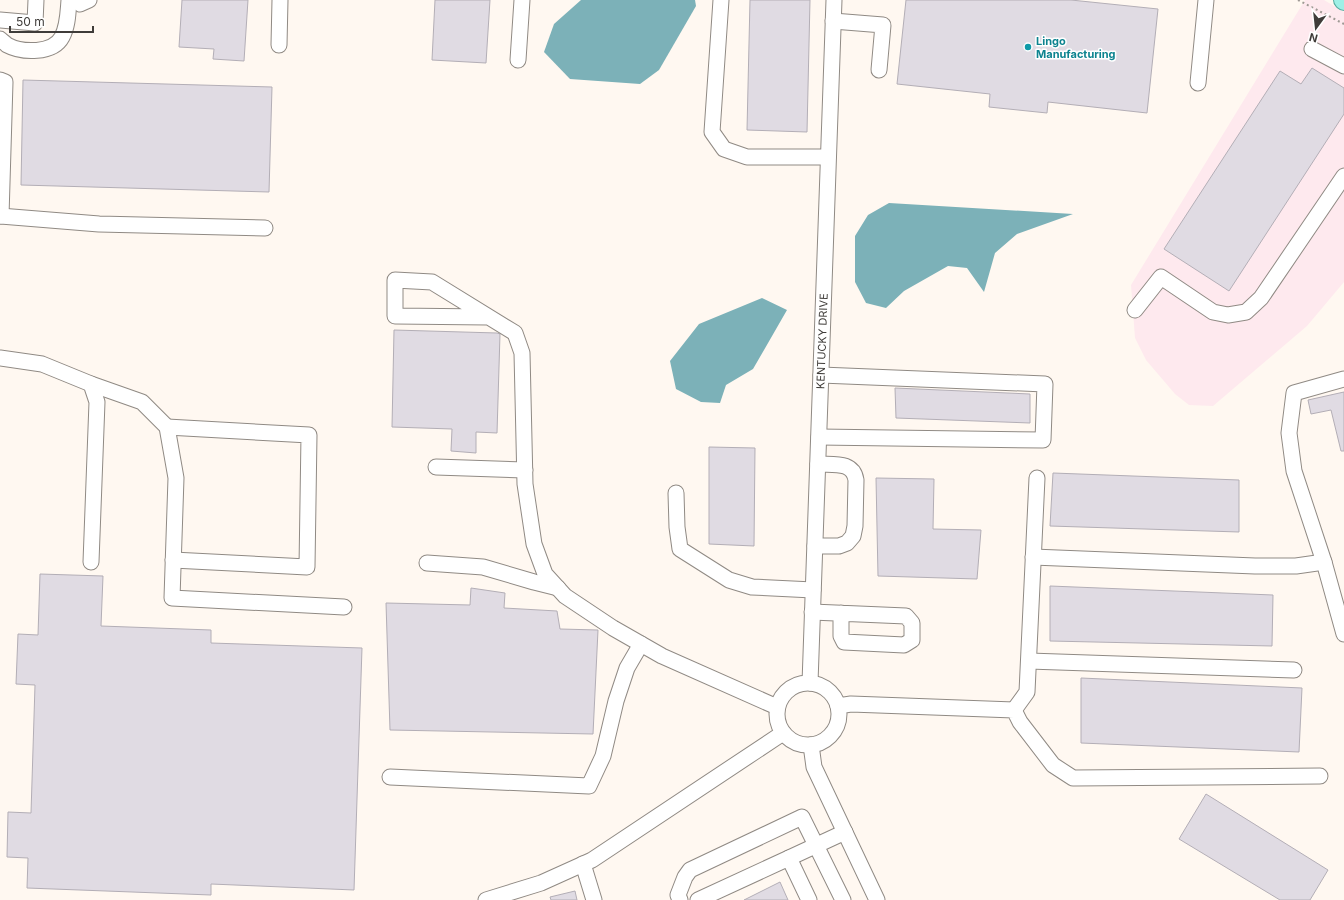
<svg xmlns="http://www.w3.org/2000/svg" width="1344" height="900" font-family="Inter,sans-serif">
<style>
.industrial{fill:#fee9ee}
.water{fill:#7cb1b8}
.building{fill:#e0dbe3;stroke:#b3aeb6}
.lines{fill:none;stroke-linecap:round;stroke-linejoin:round}
.minor-casing{stroke:#908a84;stroke-width:17}
.major-casing{stroke:#52aa9f;stroke-width:20}
.path{stroke:#9e9994;stroke-width:2;stroke-dasharray:2 3;stroke-linecap:butt}
.minor{stroke:#fff;stroke-width:15}
.major{stroke:#9ef0e6;stroke-width:18}
.culture-dot{fill:#0f9aa8;stroke:#fff;stroke-width:1.5}
.labels{text-anchor:middle;dominant-baseline:central;stroke-width:3;stroke-linejoin:round;paint-order:stroke}
.culture-label{font-size:11px;font-weight:bold;fill:#0d838f;stroke:#fff;text-anchor:start}
.street-label{font-size:11px;fill:#3f3c39;stroke:#fff}
</style>
<rect width="100%" height="100%" fill="#fff8f1"/>
<!-- industrial -->
<path class="industrial" d="M1305 0H1324L1344 12V282L1307 326 1213 406 1189 405 1175 394 1146 360 1135 338 1131 285Z"/>
<!-- water -->
<g class="water">
<path d="M581 0H695L696 6 659 70 640 84 570 79 544 52 554 24Z"/>
<path d="M889 203 1073 214 1017 234 995 253 984 292 967 268 948 266 904 291 886 308 866 303 855 282V236L868 215Z"/>
<path d="M762 298 787 310 753 369 726 385 720 403 701 402 676 389 670 361 699 324Z"/>
</g>
<!-- building -->
<g class="building">
<path d="M182 0H248L244 61 213 59 214 49 179 47Z"/>
<path d="M435 0H490L486 63 432 60Z"/>
<path d="M750 0H810L807 132 747 130Z"/>
<path d="M906 0H1071L1158 9 1147 113 1048 102 1047 113 989 107 990 94 897 84Z"/>
<path d="M1312 68 1344 88V114L1229 291 1164 249 1280 71 1301 84Z"/>
<path d="M23 80 272 87 269 192 21 185Z"/>
<path d="M394 330 497 333 500 334 497 433 476 432V453L451 451 452 429 392 427Z"/>
<path d="M895 388 1030 394V423L896 418Z"/>
<path d="M1344 392V451H1341L1331 410 1311 414 1308 400Z"/>
<path d="M709 447 755 448 754 546 709 544Z"/>
<path d="M1053 473 1239 480V532L1050 526Z"/>
<path d="M876 478 934 479 933 529 981 530 977 579 878 576Z"/>
<path d="M40 574 103 576 101 626 211 630V643L362 648 354 890 211 884V895L27 888 28 858 7 857 8 812 31 813 35 685 16 684 18 634 38 635Z"/>
<path d="M1050 586 1273 595 1272 646 1050 641Z"/>
<path d="M471 588 505 593 504 608 557 611 560 629 598 630 593 734 390 730 386 603 470 605Z"/>
<path d="M1081 678 1302 688 1299 752 1081 743Z"/>
<path d="M1206 794 1328 870 1310 900H1280L1179 839Z"/>
<path d="M780 882 788 900H744Z"/>
<path d="M575 891 577 900H551L550 897Z"/>
</g>
<g class="lines">
<defs>
<g id="minor">
<path d="M721 0 712 132 724 149 747 157H828"/>
<path d="M80 4 89 0"/>
<path d="M0 20 35 23 36 0"/>
<path d="M833 21 883 25 879 70"/>
<path d="M0 39C2 41 5 43 7 45 22 53 53 54 62 37 68 26 68 12 69 0"/>
<path d="M279 45 280 0"/>
<path d="M1312 49 1344 66"/>
<path d="M518 60 522 0"/>
<path d="M0 80 5 82 1 216"/>
<path d="M1198 83 1206 0"/>
<path d="M0 216 99 224 265 228"/>
<path d="M1135 310 1161 277 1213 312 1228 315 1246 312 1261 298 1344 176"/>
<path d="M488 317 395 316V280L432 282 515 333 522 353 525 484 534 544 545 574 565 596 613 628 662 656 777 707"/>
<path d="M0 358 42 364 91 384 97 402 91 562"/>
<path d="M1344 379 1294 393 1289 433 1294 471 1324 562 1344 634"/>
<path d="M91 384 142 402 167 427 176 478 172 598 344 607"/>
<path d="M167 427 309 435 307 567 173 560"/>
<path d="M819 437 1043 440 1045 384 821 375"/>
<path d="M436 467 525 470"/>
<path d="M676 493 677 527 680 549 729 580 752 587 813 590"/>
<path d="M815 546H839L847 543 853 536 855 526 856 480C853 461 834 465 818 464"/>
<path d="M1033 557 1255 566H1296L1324 562"/>
<path d="M427 563 483 567 534 582 558 588"/>
<path d="M812 612 906 616 912 623V640L904 645 844 642 841 636V613"/>
<path d="M1029 661 1294 670"/>
<circle cx="808" cy="714" r="31"/>
<path id="s1" d="M810 683 834 0"/>
<path d="M838 706 851 704 1014 710 1020 722 1053 765 1073 778 1320 776"/>
<path d="M1014 710 1027 692 1037 478"/>
<path d="M811 745 814 767 877 900"/>
<path d="M390 777 589 786 603 756 616 701 627 668 641 644"/>
<path d="M789 858 845 832"/>
<path d="M583 864 594 900"/>
<path d="M486 900 541 883 592 860 783 733"/>
<path d="M680 900 678 895 685 877 690 870 802 817 843 900"/>
<path d="M698 900 789 858 809 900"/>
</g>
<path id="major" d="M1343 0 1344 1"/>
</defs>
<!-- minor casing -->
<use href="#minor" class="minor-casing"/>
<!-- major casing -->
<use href="#major" class="major-casing"/>
<!-- path -->
<path class="path" d="M1298 0 1344 24"/>
<!-- minor -->
<use href="#minor" class="minor"/>
<!-- major -->
<use href="#major" class="major"/>
</g>
<!-- markers -->
<circle class="culture-dot" cx="1028" cy="47" r="4"/>
<g class="labels">
<!-- culture labels -->
<g class="culture-label">
<text x="1036" y="41">Lingo<tspan x="1036" dy="13">Manufacturing</tspan></text>
</g>
<!-- street labels -->
<g class="street-label">
<text stroke="none"><textPath href="#s1" startOffset="342">KENTUCKY DRIVE</textPath></text>
</g>
</g>
<!-- north arrow -->
<g transform="translate(1316 28) rotate(195)" stroke="#ffffff" stroke-width="3" paint-order="stroke">
<path d="M0-3L7 15L0 10L-7 15Z" fill="#3f3c39"/>
<text y="-6" font-size="11" font-weight="bold" text-anchor="middle" fill="#3f3c39">N</text>
</g>
<!-- scale -->
<path d="M10 26v6h83v-6" fill="none" stroke="#3f3c39" stroke-width="2"/>
<text x="16" y="26" font-size="12" fill="#3f3c39" stroke="#ffffff" stroke-width="3" paint-order="stroke">50 m</text>
</svg>
